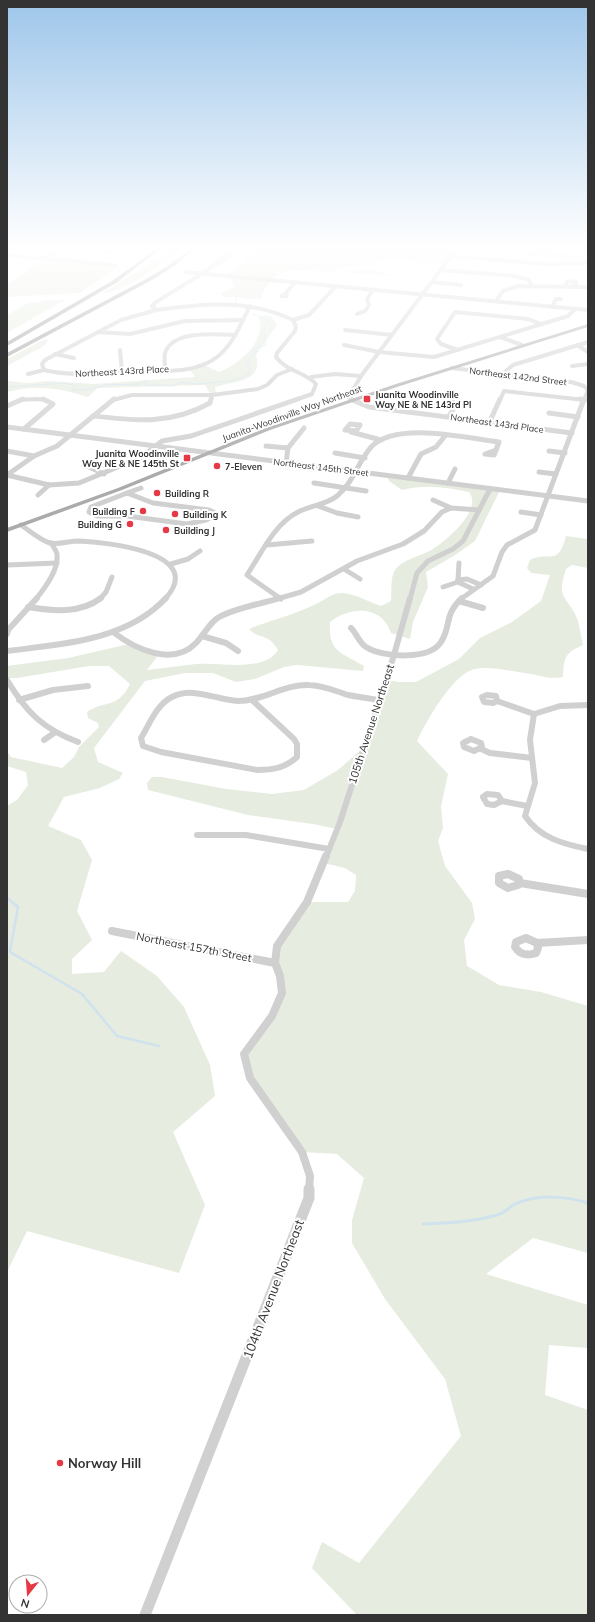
<svg xmlns="http://www.w3.org/2000/svg" width="595" height="1622" font-family="Mulish,sans-serif">
<style>
.green{fill:#e6ecdf}
.lines{fill:none;stroke-linecap:round;stroke-linejoin:round}
.stream-far2{stroke:#cfe2ee;stroke-width:1}
.stream-far1{stroke:#cfe2ee;stroke-width:2.5}
.stream{stroke:#cfe2ee;stroke-width:3}
.minor-far4{stroke:#d0d0d0;stroke-width:4}
.minor-far3{stroke:#d0d0d0;stroke-width:5}
.minor-far2{stroke:#d0d0d0;stroke-width:6}
.minor-far1{stroke:#d0d0d0;stroke-width:8}
.minor{stroke:#d0d0d0;stroke-width:11}
.major{fill:#ababab;fill-rule:evenodd}
.highway{fill:#9a9a9a;fill-rule:evenodd}
.poi-dot{fill:#e63946;stroke:#fff;stroke-width:1.5}
.labels{text-anchor:middle;dominant-baseline:central;stroke-width:4;stroke-linejoin:round;paint-order:stroke}
.far-street-label{font-size:9px;fill:#333;stroke:#fff}
.far-poi-label{font-size:9px;font-weight:bold;fill:#333;stroke:#fff;text-anchor:start}
.street-label{font-size:11px;fill:#333;stroke:#fff}
.near-street-label{font-size:13px;fill:#333;stroke:#fff}
.near-poi-label{font-size:13px;font-weight:bold;fill:#333;stroke:#fff;text-anchor:start}
</style>
<rect width="100%" height="100%" fill="#fff"/>
<!-- green -->
<g class="green">
<path d="M171 247H184C168 261 122 293 101 294L154 261Z"/>
<path d="M251 247H457L444 264 392 259 339 268 335 272 288 269 277 272C272 283 263 287 261 299 248 300 237 296 224 297L220 293 235 287 229 274 236 268V266L242 263 251 254Z"/>
<path d="M533 247H546L550 250 588 257V267L576 260 499 253 534 248Z"/>
<path d="M46 258 115 265 120 266 80 293 7 297V284Z"/>
<path d="M368 268 394 276 350 273 353 271Z"/>
<path d="M48 300H65L7 333V315L26 304Z"/>
<path d="M270 315 277 325 256 355C264 383 232 381 215 387L216 393H210L205 385 98 388 88 397C58 388 39 384 7 392V381L27 383 49 381 93 384 193 377 195 376 189 369 204 365 219 372C239 365 268 340 258 316Z"/>
<path d="M45 339 48 341 44 346 7 366V359Z"/>
<path d="M386 475 500 490 475 541 455 555 426 572 428 587 413 622 410 639 391 633C382 605 350 606 330 622 328 652 341 652 364 666L363 671 297 665 284 667 255 679 236 682 213 673H185L145 681 94 748 98 762 123 773 119 779 100 788 64 797 48 826 81 840 92 860 77 911 92 940 72 959V974L104 972 121 951 157 976 184 1007 210 1065 215 1096 173 1132 205 1205 179 1273 27 1231 8 1270 7 806 17 800 28 785 26 772 7 766V751L11 757 62 768 74 757 79 747 99 727 98 723 88 718 87 712C104 700 118 709 130 684L109 666H89L17 678H7V666L68 658 129 644 160 653 147 670C164 668 180 666 196 664 219 662 264 673 278 650 268 632 259 640 249 629 271 620 294 615 316 604 325 600 332 592 343 593 356 594 369 602 381 606L391 601C392 591 390 578 395 570 403 559 422 556 433 549 447 540 483 510 469 492 446 487 425 484 402 490L389 481Z"/>
<path d="M566 536 588 539V568L572 565 566 569C555 602 569 596 578 621 580 629 581 637 583 645 564 653 564 658 563 677 546 680 539 674 524 673 510 671 485 665 472 670 452 676 425 723 417 741L448 774 441 806 443 828 438 841 445 866 472 903 475 919 464 940 467 966 499 985 541 992 588 1006V1253L533 1238 486 1274 588 1305V1348L549 1345 545 1395 588 1410V1615H357L312 1568 322 1542 359 1563 461 1436 445 1379 385 1299 352 1243V1220L364 1178 337 1154 302 1152 250 1078 244 1054 282 994 277 946 307 902H348L355 891 356 875 345 868 323 863 337 829 313 824 248 815 148 790 147 783 152 777H162L226 789 272 794 304 790 338 770 363 748 386 680 399 682H416L459 659 480 638 512 622 541 601 550 575 531 573 527 568 530 560C549 550 558 568 566 536Z"/>
</g>
<g class="lines">
<!-- stream-far2 -->
<g class="stream-far2">
<path d="M249 247 266 250 265 253 306 259 328 265"/>
<path d="M537 247 552 253 588 261"/>
<path d="M266 278 293 269 301 270 313 266 376 258 377 256 394 251 395 247"/>
<path d="M236 303 237 293 254 287 253 285 261 280"/>
<path d="M7 387 65 383 76 386 72 390H84L106 385 141 384 144 381H147L145 383 148 385 173 386 182 382 198 384 231 381 248 375 251 369 246 366 249 363 251 355 257 352 253 349 266 345 264 329 269 320 253 314"/>
</g>
<!-- stream-far1 -->
<path class="stream-far1" d="M7 898 18 907 10 952 82 994 117 1036 159 1046"/>
<!-- stream -->
<path class="stream" d="M423 1224C448 1223 473 1222 497 1215 508 1212 507 1208 515 1204 537 1194 566 1196 588 1203"/>
<!-- minor-far4 -->
<g class="minor-far4">
<path d="M62 247 114 252 120 247"/>
<path d="M567 247 588 250"/>
<path d="M7 255 115 265"/>
<path d="M451 256 545 264 588 263"/>
<path d="M46 258 63 247"/>
<path d="M440 270 515 276 529 280 532 286"/>
<path d="M185 272 588 310"/>
<path d="M432 282 461 285"/>
<path d="M565 286 568 281 576 282 575 286"/>
<path d="M285 294 287 296H281Z"/>
<path d="M285 294 295 282"/>
<path d="M496 301 503 291 519 286 587 287"/>
<path d="M552 307 556 299H561"/>
<path d="M156 310C203 303 249 299 293 320"/>
<path d="M357 314 365 311 369 305 367 299 373 290"/>
<path d="M345 330 392 335"/>
<path d="M98 332 130 334 185 321 242 320"/>
<path d="M500 337 522 345"/>
<path d="M344 345 379 352 434 357 568 316 575 309"/>
<path d="M577 345 588 352"/>
<path d="M120 350 122 372"/>
<path d="M458 350 441 344 437 339 455 312 528 319 541 324"/>
<path d="M55 354 74 358"/>
<path d="M572 366 588 364"/>
<path d="M452 368 571 382 584 386 588 390 584 400"/>
<path d="M165 369C165 364 164 358 165 353 172 330 217 334 235 335"/>
<path d="M44 370C72 377 98 372 126 371 154 370 193 376 217 357 233 345 241 323 250 306"/>
<path d="M28 374 44 370 42 364 45 360 121 320 156 310 152 306 156 302 203 273 231 251 232 253 222 262 210 267"/>
<path d="M501 375 513 365 588 342"/>
<path d="M311 377 335 374 361 376"/>
<path d="M425 394 451 397 452 400"/>
<path d="M19 400 36 399 46 400"/>
<path d="M113 400 132 395H212L258 389 267 385 277 375 292 369"/>
<path d="M211 400 212 395"/>
<path d="M295 400 312 394 316 384C305 372 286 371 276 357L277 353 295 331 296 327 293 320 309 315 336 286"/>
<path d="M351 400 349 397 361 376 458 247"/>
<path d="M500 400 504 391 585 400"/>
</g>
<!-- minor-far3 -->
<g class="minor-far3">
<path d="M350 399 369 407 572 433"/>
<path d="M580 399 585 400"/>
<path d="M7 406 23 399"/>
<path d="M549 413 578 417"/>
<path d="M93 416C137 421 170 425 210 403L211 399"/>
<path d="M449 416 454 408 452 399"/>
<path d="M490 421 500 399"/>
<path d="M350 424 360 425 356 431 345 430Z"/>
<path d="M7 427 588 501"/>
<path d="M24 429 53 404 43 399"/>
<path d="M351 432 381 440"/>
<path d="M266 446 288 448"/>
<path d="M496 450 494 455 485 454Z"/>
<path d="M7 451 34 456"/>
<path d="M549 451 565 453"/>
<path d="M335 453 365 458"/>
<path d="M286 463 288 448 304 428"/>
<path d="M85 465 104 474"/>
<path d="M539 472 556 474"/>
<path d="M7 475 49 485 79 483 142 457 162 441 191 436 298 399"/>
<path d="M7 475 34 456 57 446 114 399"/>
<path d="M408 478 421 454 436 447 445 436"/>
<path d="M314 483 366 491"/>
<path d="M448 483 455 469"/>
<path d="M127 493 153 503 209 510 215 513V515L206 520 187 524 127 516H97L89 512 91 507Z"/>
<path d="M127 493 141 488"/>
<path d="M38 495 49 485"/>
<path d="M433 500 451 508 479 510"/>
<path d="M318 506 337 513 358 517"/>
<path d="M521 512 541 515"/>
<path d="M21 525C30 531 40 540 50 543 58 545 69 541 78 541 105 542 208 552 165 599"/>
<path d="M267 545 312 541"/>
<path d="M171 564 188 559 200 551"/>
<path d="M7 565 57 563"/>
<path d="M344 569 360 579"/>
<path d="M458 580 459 563"/>
<path d="M443 587 458 582"/>
<path d="M473 589 460 583 458 580 467 579 481 585"/>
<path d="M36 599C45 588 59 570 57 554 56 550 53 546 51 543"/>
<path d="M100 599 106 592 112 577"/>
<path d="M277 599 301 592 357 561 403 544 424 531 442 512 451 508"/>
<path d="M281 599 247 575C261 554 274 524 298 512 311 505 326 505 337 496 354 482 358 461 372 446 397 421 467 438 499 442L496 450"/>
<path d="M410 599 417 573 428 561 453 549 463 541 490 489"/>
<path d="M461 599 493 576 502 552 507 545 535 530 584 399"/>
</g>
<!-- minor-far2 -->
<g class="minor-far2">
<path d="M459 601 483 608"/>
<path d="M28 607C53 611 80 614 101 598"/>
<path d="M351 628C357 634 359 643 366 647 383 658 430 660 441 642 452 625 443 616 462 598"/>
<path d="M113 632C135 649 173 667 196 643 204 635 211 620 221 616 239 607 261 604 280 598"/>
<path d="M7 634 8 630 37 598"/>
<path d="M202 636 226 643 238 651"/>
<path d="M7 651C62 644 126 641 166 598"/>
<path d="M7 680C26 712 43 729 78 742"/>
<path d="M487 695 496 696 497 701 493 703 484 702 482 697Z"/>
<path d="M19 700 53 690 88 686"/>
<path d="M252 700 294 739 297 744V757C285 768 273 770 257 770L161 752 143 746 141 738C149 725 157 704 172 697 193 686 216 700 238 701 263 701 284 684 309 685 322 685 335 691 348 695 358 697 368 698 378 700"/>
<path d="M497 701 534 714"/>
<path d="M534 714 530 740 535 783 525 816C540 838 563 844 588 849"/>
<path d="M534 714 560 706 588 705"/>
<path d="M471 739 481 743 482 747 474 751 464 747 463 743Z"/>
<path d="M44 740 54 733"/>
<path d="M481 749 490 753 532 758"/>
<path d="M487 794 498 795 502 801 494 805 487 804 483 797Z"/>
<path d="M502 801 527 806"/>
<path d="M197 835H246L329 849"/>
<path d="M326 857 340 822 394 655 410 598"/>
</g>
<!-- minor-far1 -->
<g class="minor-far1">
<path d="M508 874 519 879 518 885 508 888 499 883V876Z"/>
<path d="M520 883 588 894"/>
<path d="M112 931 275 963"/>
<path d="M526 938 537 943 538 948 536 953C527 956 520 955 515 947L516 942Z"/>
<path d="M537 943 588 940"/>
<path d="M309 1190 310 1176 302 1152 250 1078 244 1054 272 1016 282 993 280 976 275 963 277 946 307 902 326 856"/>
</g>
<!-- minor -->
<path class="minor" d="M145 1615 309 1198V1189"/>
<!-- major -->
<path class="major" d="M588 324V327L400 386 270 430 122 490 7 532V528L118 488 266 428 396 384Z"/>
<!-- highway -->
<g class="highway">
<path d="M159 247H163L116 283 7 346V342L112 281Z"/>
<path d="M193 247H197L173 267 152 280 7 357V353L148 278 169 265Z"/>
</g>
</g>
<!-- sky -->
<linearGradient id="sky" x2="0" y2="1"><stop stop-color="#9ec6ea"/><stop offset="0.52" stop-color="#fff"/><stop offset="1" stop-color="#fff" stop-opacity="0"/></linearGradient>
<rect width="595" height="474" fill="url(#sky)"/>
<!-- markers -->
<g class="poi-dot">
<rect x="363" y="395" width="8" height="8" rx="2"/>
<rect x="183" y="454" width="8" height="8" rx="2"/>
<circle cx="217" cy="466" r="4"/>
<circle cx="157" cy="493" r="4"/>
<circle cx="143" cy="511" r="4"/>
<circle cx="175" cy="514" r="4"/>
<circle cx="130" cy="524" r="4"/>
<circle cx="166" cy="530" r="4"/>
<circle cx="60" cy="1463" r="4"/>
</g>
<g class="labels">
<!-- far-street labels -->
<g class="far-street-label">
<text transform="translate(122 371) rotate(-3)">Northeast 143rd Place</text>
<text transform="translate(518 376) rotate(7)">Northeast 142nd Street</text>
<text transform="translate(292 413) rotate(-20)">Juanita-Woodinville Way Northeast</text>
<text transform="translate(497 423) rotate(8)">Northeast 143rd Place</text>
<text transform="translate(321 467) rotate(7)">Northeast 145th Street</text>
</g>
<!-- far-poi labels -->
<g class="far-poi-label">
<text x="375" y="394">Juanita Woodinville<tspan x="375" dy="10">Way NE &amp; NE 143rd Pl</tspan></text>
<text x="179" y="453" text-anchor="end">Juanita Woodinville<tspan x="179" dy="10">Way NE &amp; NE 145th St</tspan></text>
<text x="225" y="466">7-Eleven</text>
<text x="165" y="493">Building R</text>
<text x="135" y="511" text-anchor="end">Building F</text>
<text x="183" y="514">Building K</text>
<text x="122" y="524" text-anchor="end">Building G</text>
<text x="174" y="530">Building J</text>
</g>
<!-- street labels -->
<g class="street-label">
<text transform="translate(371 724) rotate(-72)">105th Avenue Northeast</text>
<text transform="translate(194 947) rotate(11)">Northeast 157th Street</text>
</g>
<!-- near-street labels -->
<g class="near-street-label">
<text transform="translate(273 1289) rotate(-69)">104th Avenue Northeast</text>
</g>
<!-- near-poi labels -->
<g class="near-poi-label">
<text x="68" y="1463">Norway Hill</text>
</g>
</g>
<!-- border -->
<rect width="595" height="1622" fill="none" stroke="#333333" stroke-width="16"/>
<!-- north arrow -->
<g transform="translate(28 1594) rotate(197)"><circle r="19" fill="#ffffff" stroke="#adadad"/>
<path d="M0-3L7 15L0 10L-7 15Z" fill="#e63946"/>
<text y="-6" font-size="11" font-weight="bold" text-anchor="middle" fill="#333333">N</text>
</g>
</svg>
